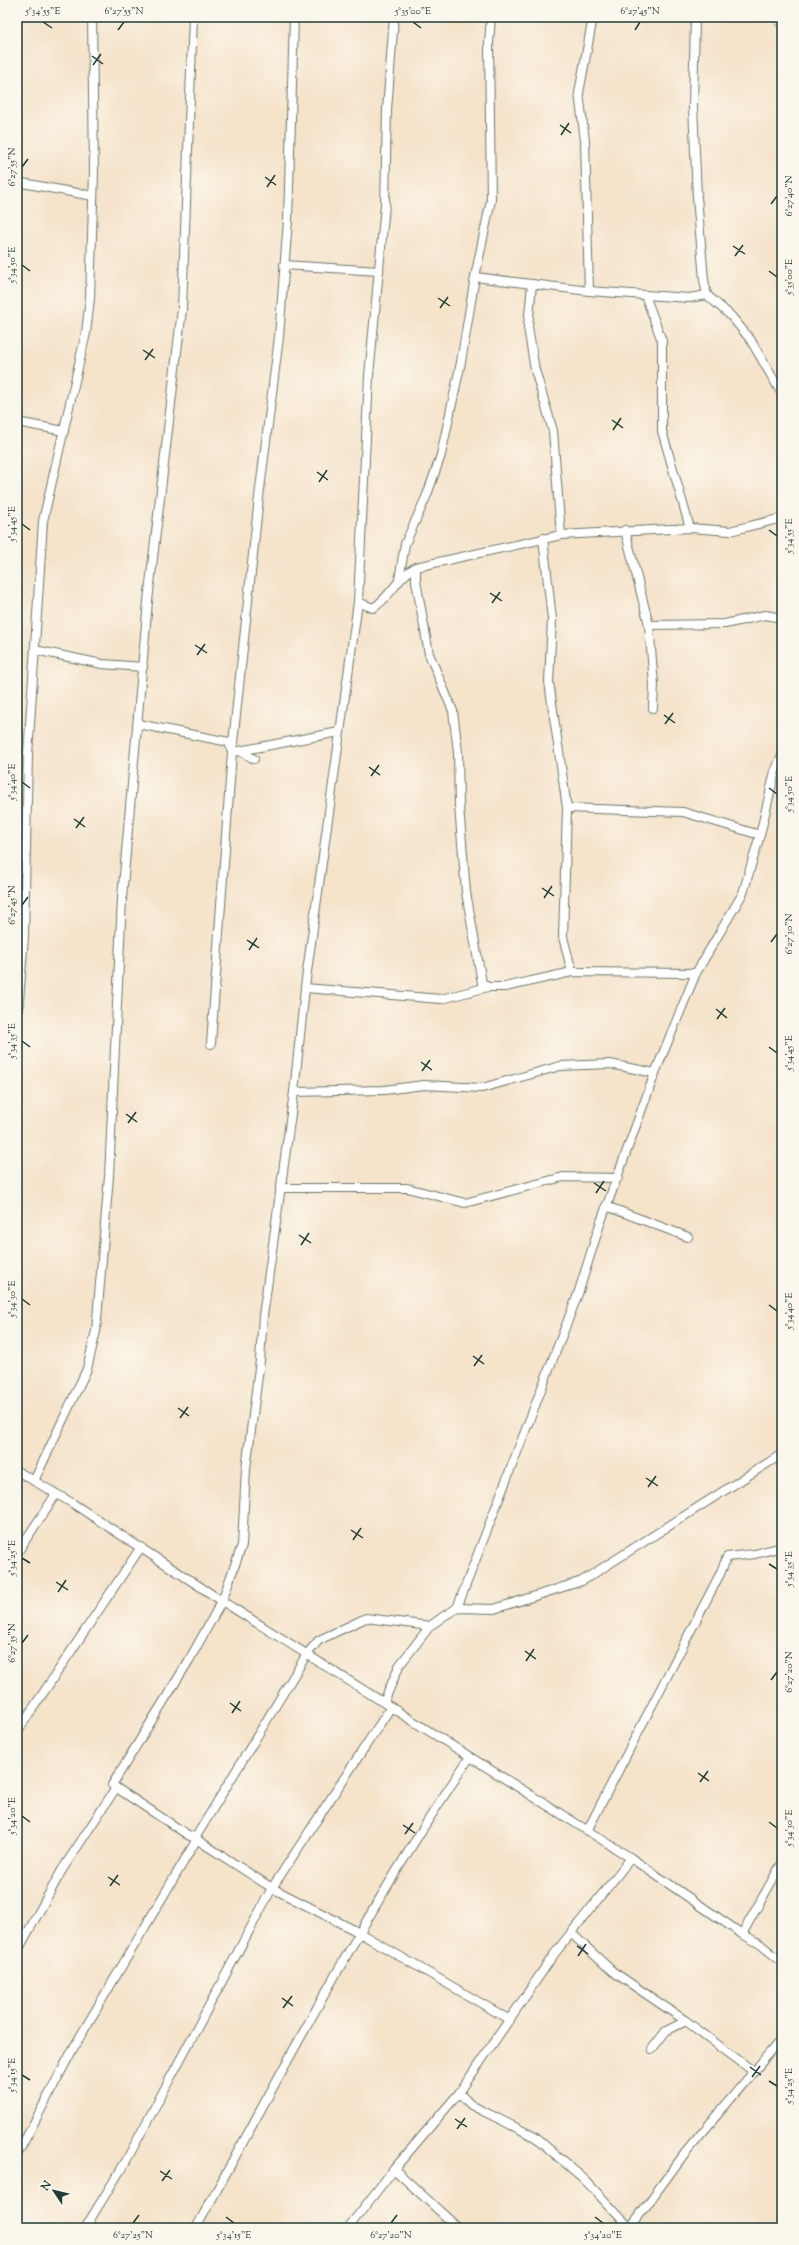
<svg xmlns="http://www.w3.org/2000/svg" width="799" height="2245" font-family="'Sorts Mill Goudy',serif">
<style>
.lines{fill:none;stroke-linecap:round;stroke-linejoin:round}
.street-casing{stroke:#6a7768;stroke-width:10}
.street{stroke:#fff;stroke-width:8}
.ticks{fill:none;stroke:#1f3d34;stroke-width:1.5}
.neatline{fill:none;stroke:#1f3d34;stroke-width:1.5}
.ticks-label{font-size:10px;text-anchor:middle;fill:#1f3d34}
</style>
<rect width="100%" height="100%" fill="#fbf7ec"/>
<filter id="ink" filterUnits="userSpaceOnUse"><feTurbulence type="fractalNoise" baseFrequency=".025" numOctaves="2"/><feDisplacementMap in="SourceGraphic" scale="8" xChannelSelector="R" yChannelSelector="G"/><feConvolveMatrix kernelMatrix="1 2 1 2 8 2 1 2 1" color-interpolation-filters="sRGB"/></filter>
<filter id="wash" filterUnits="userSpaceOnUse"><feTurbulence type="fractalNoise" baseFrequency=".012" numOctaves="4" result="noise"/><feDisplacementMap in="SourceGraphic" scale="16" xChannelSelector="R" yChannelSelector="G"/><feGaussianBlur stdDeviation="0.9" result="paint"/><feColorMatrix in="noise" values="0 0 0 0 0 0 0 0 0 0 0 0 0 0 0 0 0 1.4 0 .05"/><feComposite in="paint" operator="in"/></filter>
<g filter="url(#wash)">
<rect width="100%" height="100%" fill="#f5e3ca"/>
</g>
<g filter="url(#ink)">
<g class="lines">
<defs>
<g id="street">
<path d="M394 17 387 110 385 205 369 376 358 602 306 979 294 1092 263 1316 260 1360 246 1469 242 1545 222 1601 188 1662 112 1785 188 1835 193 1837 197 1835 307 1654 319 1640 366 1618 430 1626"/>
<path d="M695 17 693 106 697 197 704 280 707 295 731 316 750 339 782 394"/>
<path d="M780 23H782"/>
<path d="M17 182 93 196"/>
<path d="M284 265 379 271"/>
<path d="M475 277 589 291 689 298 707 295"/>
<path d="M532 284 528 327 535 370 553 431 561 535"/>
<path d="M589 291 585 141 579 93 593 17"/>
<path d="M645 295 662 341V431L690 528"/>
<path d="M17 422 64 431"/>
<path d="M625 530 649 625 654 684 653 708"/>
<path d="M543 538 552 619 549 682 567 808 563 937 572 972"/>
<path d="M416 567V581L429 654 453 711 458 752 459 806 466 892 482 983 488 987H505L572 972 696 973"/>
<path d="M399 580 405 544 427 495 441 455 461 362 475 277 491 200 489 43 491 17"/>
<path d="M358 602 373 608C391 597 397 577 416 567L561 535 690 528 730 531 782 518"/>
<path d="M649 625 725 624 765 615 782 618"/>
<path d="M35 650 102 664 143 667"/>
<path d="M138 724 229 742 232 752 240 751 254 759"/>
<path d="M239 751 339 732"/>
<path d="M567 808 683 812 760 835"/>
<path d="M305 988 441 999 488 987"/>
<path d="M17 1025 24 937 28 755 43 521 86 333 90 298 94 172 92 17"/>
<path d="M211 1044 232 752 259 497 279 337 288 220 294 17"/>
<path d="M294 1092 384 1090 424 1085 482 1088 560 1066 610 1064 655 1073"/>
<path d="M280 1188H407L465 1203 563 1177 618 1178"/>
<path d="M606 1206 688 1237"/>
<path d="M17 1471 72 1503 222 1601 631 1858 742 1934 760 1944 782 1962"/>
<path d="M34 1481 87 1369 96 1331 109 1176 122 898 148 601 182 309 193 17"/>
<path d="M17 1553 56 1494"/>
<path d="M457 1608 578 1294 599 1227 655 1073 696 973 743 893 760 835 775 771 782 756"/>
<path d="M384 1702 399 1666 430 1626 444 1616 457 1608 494 1609 582 1581 782 1454"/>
<path d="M17 1732 141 1547"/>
<path d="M587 1831 720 1574 727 1557 755 1554 782 1547"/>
<path d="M193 1837 272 1888 358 1932 510 2020"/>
<path d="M571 1933 612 1971 686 2021 753 2071"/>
<path d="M742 1934 782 1863"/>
<path d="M17 1952 62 1870 116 1788"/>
<path d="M652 2049 666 2031 686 2021"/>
<path d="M17 2155 74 2047 197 1839"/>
<path d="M394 2169 458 2228"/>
<path d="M85 2228 126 2161 272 1888 391 1707"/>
<path d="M196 2228C284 2069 367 1907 470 1757"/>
<path d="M348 2228 394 2169 459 2093"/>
<path d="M630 2228 584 2179 535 2137 471 2105 459 2093 555 1953 631 1858"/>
<path d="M630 2228 685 2153 782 2038"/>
</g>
</defs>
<!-- street casing -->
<use href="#street" class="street-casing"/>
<!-- street -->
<use href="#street" class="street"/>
</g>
</g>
<!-- ticks -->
<path class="ticks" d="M43 22 52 28M413 22 421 28M118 30 124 22M635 30 640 22M92 56 103 64M93 65 101 54M560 125 571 133M561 135 569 123M22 167 28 159M265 177 276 185M267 187 275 175M771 204 777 196M733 246 745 254M735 256 743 245M22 265 30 271M769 271 777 277M438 298 450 306M440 308 448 297M143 350 155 358M145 360 153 349M612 420 623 428M613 430 621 418M317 472 328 480M319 482 327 470M22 524 30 530M769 530 777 536M490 593 502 601M492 603 500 592M195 645 207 653M197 655 205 644M664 715 675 723M665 724 673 713M369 767 380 775M371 776 379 765M22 782 30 788M769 788 777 794M74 819 85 827M76 828 84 817M542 888 554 896M544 898 552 886M22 905 28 897M247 940 259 948M771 942 777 934M249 950 257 938M716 1009 727 1018M717 1019 725 1008M22 1041 30 1047M769 1047 777 1053M421 1062 432 1070M422 1071 430 1060M126 1114 137 1122M128 1123 136 1112M594 1183 606 1191M596 1193 604 1181M299 1235 311 1243M301 1245 309 1233M22 1299 30 1305M769 1305 777 1311M473 1356 484 1364M474 1366 482 1355M178 1408 189 1416M180 1418 188 1407M646 1478 658 1486M648 1487 656 1476M351 1530 363 1538M353 1540 361 1528M22 1558 30 1563M769 1564 777 1569M56 1582 68 1590M58 1592 66 1580M22 1643 28 1635M525 1651 536 1659M526 1661 534 1649M771 1680 777 1672M230 1703 241 1711M232 1713 240 1701M698 1773 709 1781M700 1782 708 1771M22 1816 30 1822M769 1822 777 1828M403 1825 415 1833M405 1834 413 1823M108 1877 120 1885M110 1886 118 1875M577 1946 588 1954M578 1956 586 1944M282 1998 293 2006M283 2008 292 1996M750 2067 761 2075M22 2075 30 2080M752 2077 760 2066M769 2081 777 2086M455 2119 467 2127M457 2129 465 2118M160 2171 172 2179M162 2181 170 2170M226 2217 234 2223M595 2217 603 2223M133 2223 139 2215M391 2223 397 2215"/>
<!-- margin -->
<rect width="799" height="2245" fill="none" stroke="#fbf7ec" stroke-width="44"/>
<!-- north arrow -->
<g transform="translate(54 2191) rotate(305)" stroke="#fbf7ec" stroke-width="3" paint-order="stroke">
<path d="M0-3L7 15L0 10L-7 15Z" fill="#1f3d34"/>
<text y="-6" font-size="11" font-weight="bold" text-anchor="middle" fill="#1f3d34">N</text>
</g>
<rect x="22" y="22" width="755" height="2201" class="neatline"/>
<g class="ticks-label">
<text x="43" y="14">5°34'55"E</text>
<text x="124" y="14">6°27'55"N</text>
<text x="413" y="14">5°35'00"E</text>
<text x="640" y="14">6°27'45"N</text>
<text transform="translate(11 167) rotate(-90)" y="4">6°27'55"N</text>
<text transform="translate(788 196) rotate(-90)" y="4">6°27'40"N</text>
<text transform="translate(11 265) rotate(-90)" y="4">5°34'50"E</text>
<text transform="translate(788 277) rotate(-90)" y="4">5°35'00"E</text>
<text transform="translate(11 524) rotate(-90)" y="4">5°34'45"E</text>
<text transform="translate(788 536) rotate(-90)" y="4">5°34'55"E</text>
<text transform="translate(11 782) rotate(-90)" y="4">5°34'40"E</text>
<text transform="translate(788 794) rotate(-90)" y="4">5°34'50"E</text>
<text transform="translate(11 905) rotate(-90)" y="4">6°27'45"N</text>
<text transform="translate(788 934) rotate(-90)" y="4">6°27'30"N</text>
<text transform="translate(11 1041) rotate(-90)" y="4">5°34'35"E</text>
<text transform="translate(788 1053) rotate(-90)" y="4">5°34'45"E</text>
<text transform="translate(11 1299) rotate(-90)" y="4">5°34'30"E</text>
<text transform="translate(788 1311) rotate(-90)" y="4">5°34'40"E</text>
<text transform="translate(11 1558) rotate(-90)" y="4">5°34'25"E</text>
<text transform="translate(788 1569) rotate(-90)" y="4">5°34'35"E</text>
<text transform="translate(11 1643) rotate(-90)" y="4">6°27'35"N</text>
<text transform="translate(788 1672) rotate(-90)" y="4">6°27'20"N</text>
<text transform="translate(11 1816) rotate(-90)" y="4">5°34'20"E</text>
<text transform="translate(788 1828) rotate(-90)" y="4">5°34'30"E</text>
<text transform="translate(11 2075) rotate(-90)" y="4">5°34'15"E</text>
<text transform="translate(788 2086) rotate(-90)" y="4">5°34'25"E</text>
<text x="133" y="2238">6°27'25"N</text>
<text x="234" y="2238">5°34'15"E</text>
<text x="391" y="2238">6°27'20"N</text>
<text x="603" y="2238">5°34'20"E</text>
</g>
</svg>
